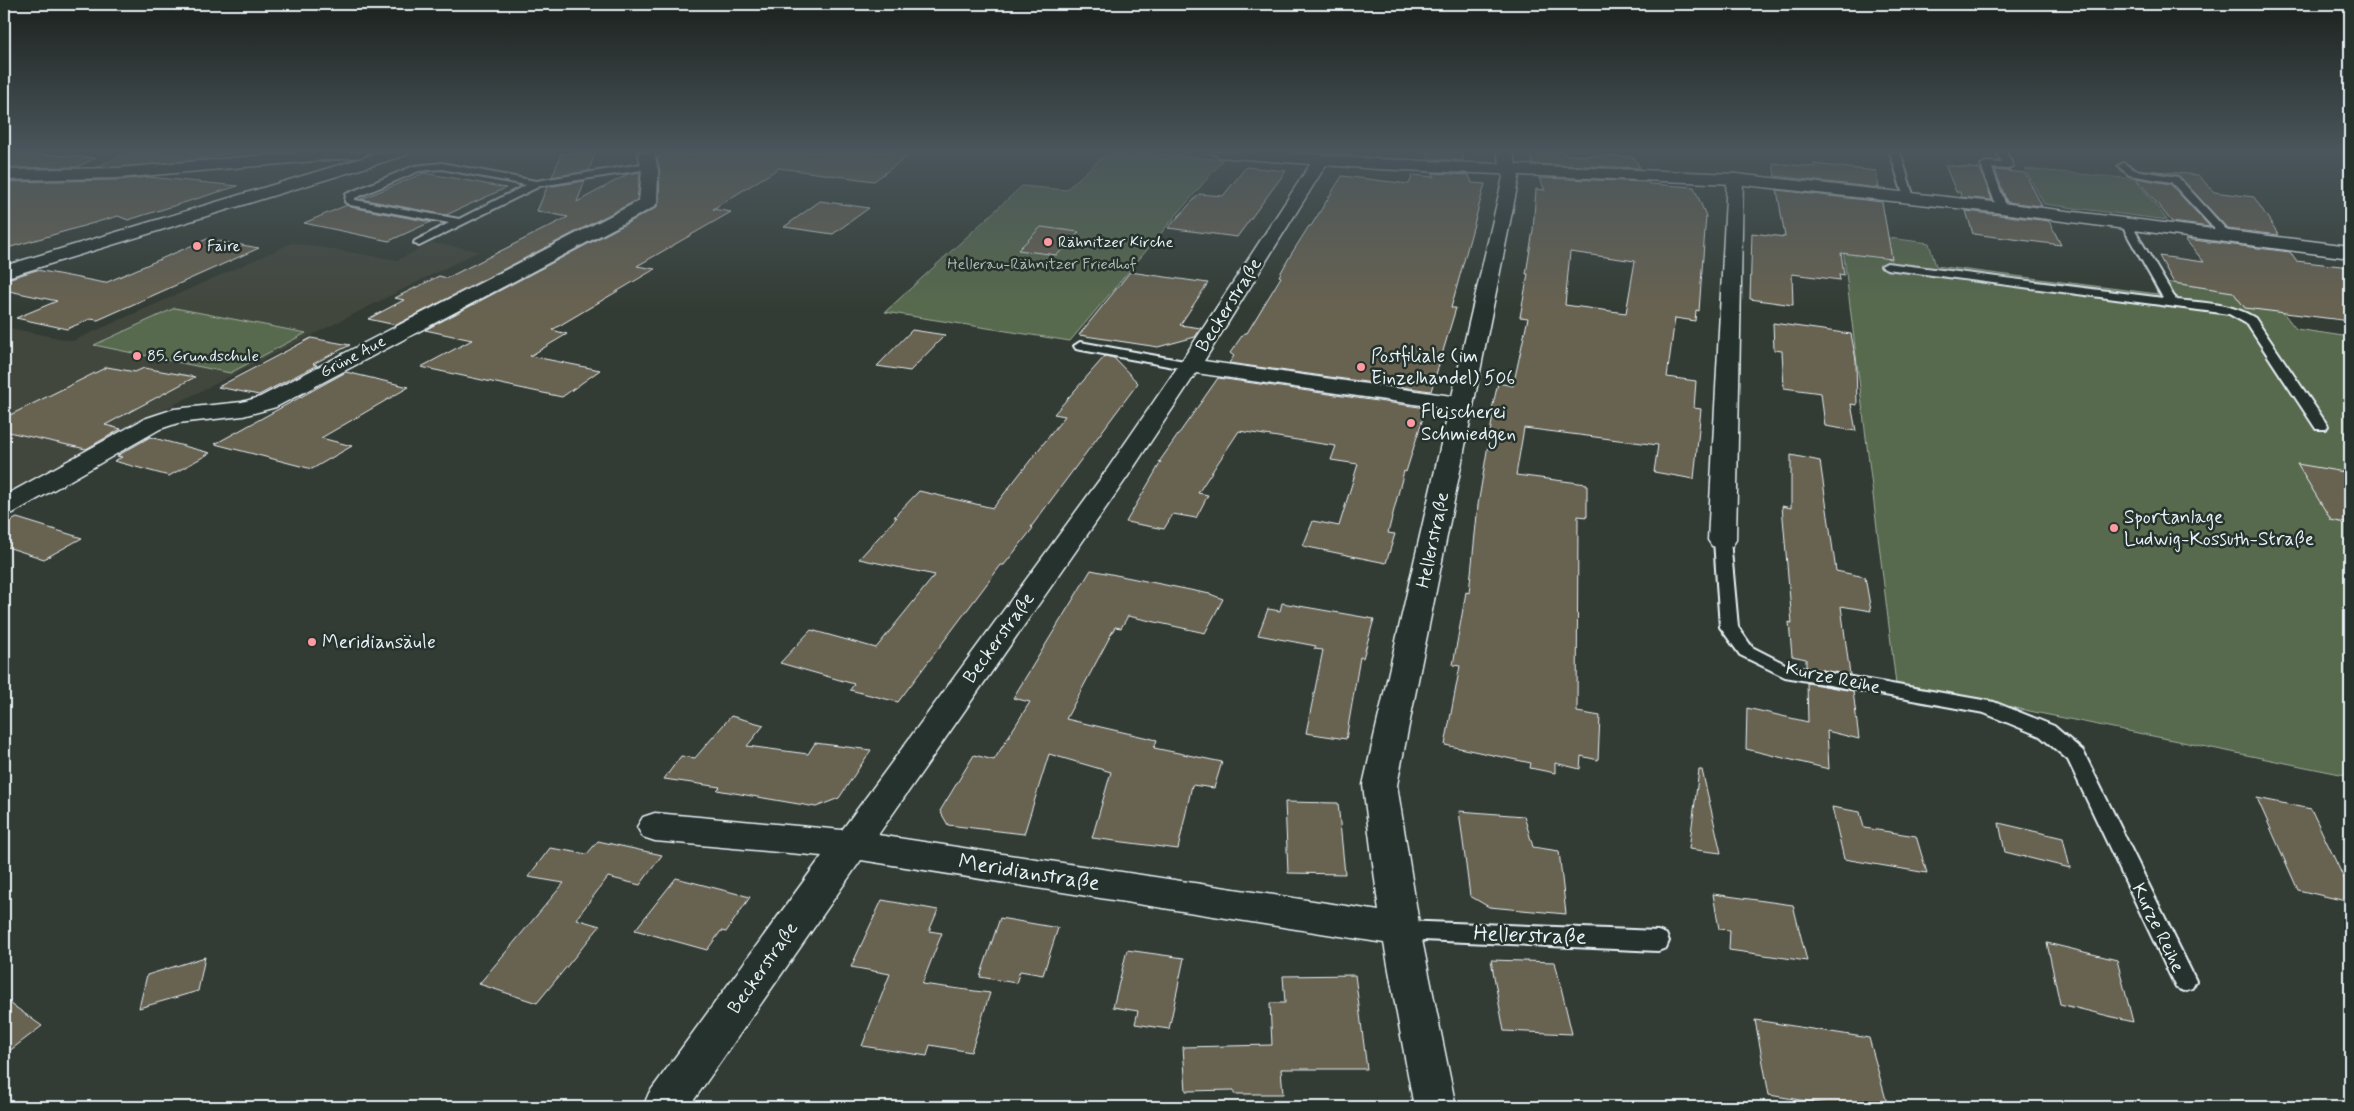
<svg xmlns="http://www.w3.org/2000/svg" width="2354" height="1111" font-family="Mynerve,sans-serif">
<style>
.built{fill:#43473d}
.green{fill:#596b4e;stroke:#a0aea3}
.building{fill:#686251;stroke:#e8f1f8;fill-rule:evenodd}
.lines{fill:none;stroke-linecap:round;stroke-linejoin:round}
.lane-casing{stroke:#e8f1f8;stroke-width:4}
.street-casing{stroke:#e8f1f8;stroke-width:3}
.secondary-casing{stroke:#e8f1f8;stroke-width:3}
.lane{fill:#26332d;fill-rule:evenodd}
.street{fill:#26332d;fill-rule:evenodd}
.secondary{fill:#26332d;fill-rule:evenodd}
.poi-dot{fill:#ff9aa2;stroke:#26332d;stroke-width:2}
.labels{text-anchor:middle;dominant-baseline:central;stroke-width:5;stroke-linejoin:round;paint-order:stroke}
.far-poi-label{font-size:16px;fill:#e8f1f8;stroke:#26332d;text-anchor:start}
.far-park-label{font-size:16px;fill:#afbbb4;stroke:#26332d}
.far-street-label{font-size:16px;fill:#e8f1f8;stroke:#26332d}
.street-label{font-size:19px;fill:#e8f1f8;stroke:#26332d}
.poi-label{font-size:19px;fill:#e8f1f8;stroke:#26332d;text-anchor:start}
.near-street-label{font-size:22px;fill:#e8f1f8;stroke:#26332d}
</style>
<rect width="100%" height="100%" fill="#333c34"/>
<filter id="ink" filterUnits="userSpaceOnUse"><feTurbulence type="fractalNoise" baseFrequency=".02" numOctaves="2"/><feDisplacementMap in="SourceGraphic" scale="10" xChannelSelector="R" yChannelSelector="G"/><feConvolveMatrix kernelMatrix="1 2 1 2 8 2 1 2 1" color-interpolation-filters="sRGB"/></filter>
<g filter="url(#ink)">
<!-- built -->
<path class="built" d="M292 243 398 260 432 243 479 251 165 409 4 496V327L73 341Z"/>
<!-- green -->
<g class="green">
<path d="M128 152H238L191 160 87 171Z"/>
<path d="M1108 152H1139L1223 160 1070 341 885 312 1022 186 1066 190Z"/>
<path d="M2025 169 2135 179 2167 220 2044 204Z"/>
<path d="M1841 232 1929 243 1936 266 2158 294 2151 280 2271 297 2296 329 2350 337V776L1896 684Z"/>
<path d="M175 308 306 333 230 373 94 345Z"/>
</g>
<!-- building -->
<g class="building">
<path d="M4 152H7L96 158 77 167 4 168Z"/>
<path d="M595 152 589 171 552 177 561 154Z"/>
<path d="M667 152 692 155 696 152H913L874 181 779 168 713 209 731 212 637 266 655 269 552 330 567 334 530 356 600 370 562 397 421 367 472 340 425 330 656 208 659 203 660 171 657 158Z"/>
<path d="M1427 152H1461L1464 161 1429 159Z"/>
<path d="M1528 152H1564L1565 155 1634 157 1640 168 1533 164Z"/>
<path d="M1773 163 1815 167 1814 164 1876 171 1879 188 1775 176Z"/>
<path d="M1945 165 1980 169 1992 200 1961 197 1960 192H1956Z"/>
<path d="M1246 167 1286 171 1237 237 1168 228 1199 194 1223 196Z"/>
<path d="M1995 170 2025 173 2042 206 2007 202Z"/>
<path d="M2147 170 2198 175 2214 192 2254 197 2279 235 2228 229 2179 176Z"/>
<path d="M640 172 637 200 396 325 368 319 404 300 395 298 439 276 447 278 568 217 537 211 547 187 585 181 577 202 628 174Z"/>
<path d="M424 173 459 179 506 188 446 215 361 199Z"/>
<path d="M1433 173 1469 175 1472 183 1485 184 1451 308H1456L1431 391 1229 363 1234 356 1230 353 1244 333H1247L1281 277 1279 276 1290 256 1309 226H1311L1342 176 1409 184 1413 175 1434 177Z"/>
<path d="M149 177 238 186 128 220 118 216 4 249V182L118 180Z"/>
<path d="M1539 178 1648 182 1649 184 1694 187 1706 216 1699 311 1696 310 1695 321 1675 318 1667 377 1696 381 1694 408 1701 409 1694 479 1654 472 1658 445 1524 428 1516 475 1587 484V517L1578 516 1577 712 1600 716 1598 760 1581 756 1580 769 1555 763V773L1530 768 1531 763 1445 745 1460 666 1453 665 1466 592 1469 593 1478 505 1494 409H1492L1498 383 1513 386 1528 318 1520 317 1528 274H1526L1533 230 1536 189 1545 190ZM1570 252 1635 261 1626 313 1565 305Z"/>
<path d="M2136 178 2170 184 2210 227 2172 222Z"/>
<path d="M1777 190 1882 202 1892 259 1841 253 1844 275 1839 274 1840 280 1792 274 1793 305 1750 299 1752 233 1785 237Z"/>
<path d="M820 201 869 208 833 234 784 227Z"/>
<path d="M347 205 350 207 431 222 389 241 304 223Z"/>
<path d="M1966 211 2049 221 2061 245 1973 234Z"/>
<path d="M1041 227 1079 232 1057 255 1018 250Z"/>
<path d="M207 239 259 248 98 320 90 319 67 329 16 318 57 301 4 290V280L37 270 105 283Z"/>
<path d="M2185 239 2290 252 2296 261 2350 267V321L2245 308 2233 292 2174 283 2159 256 2204 262Z"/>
<path d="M1130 272 1208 283 1180 325 1201 328 1195 337 1158 347 1079 335Z"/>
<path d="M1773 323 1851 334 1856 360 1857 405 1851 404 1856 431 1825 426 1821 393 1784 388 1782 351 1774 350Z"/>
<path d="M912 330 945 335 910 371 877 366Z"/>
<path d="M311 338 350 345 313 364 317 365 259 395 218 387Z"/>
<path d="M1105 356 1114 358 1138 383 1031 527 1033 528 1004 565H1001L898 702 850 690 854 684 780 663 811 630 876 648 935 575 859 559 897 517H894L919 491 993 508 1065 416 1054 414Z"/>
<path d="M107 367 135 372 144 368 195 377 105 425 121 429 86 449 4 431V418Z"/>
<path d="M346 372 409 387 321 438 352 446 312 469 215 444Z"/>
<path d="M1218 378 1426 408 1406 472 1404 471 1388 533 1395 534 1386 563 1303 546 1313 521 1339 526 1358 464 1331 460 1336 446 1239 431 1198 493 1208 495 1196 518 1173 514 1164 529 1126 522 1161 462H1159Z"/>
<path d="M150 437 210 453 169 476 114 461 122 457 117 456Z"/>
<path d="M1791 455 1820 461 1836 571 1865 577 1871 611 1841 606 1850 675 1806 667V659L1792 656 1789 622 1792 623 1782 506 1791 508Z"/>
<path d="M2297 464 2350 473V524L2331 520Z"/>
<path d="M17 518 82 538 44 559 4 546V524Z"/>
<path d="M1091 570 1210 594 1223 599 1205 633 1128 616 1121 628 1115 627 1066 719 1157 740 1154 748 1222 762 1214 788 1192 785 1178 849 1092 838 1111 772 1049 754 1024 834 948 825 940 811 974 755 994 760 1030 702 1013 698Z"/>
<path d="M1282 603 1374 619 1363 658 1360 657 1346 739 1306 733 1323 650 1314 649 1316 646 1258 635 1268 609 1280 611Z"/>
<path d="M1807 683 1853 691 1859 739 1827 731 1829 769 1746 749 1747 708 1808 722Z"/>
<path d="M731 716 764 725 747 746 808 754 815 743 871 750 839 798 816 807 717 790 720 787 664 779 681 756 695 758Z"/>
<path d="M1699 770H1702L1721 853 1689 849Z"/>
<path d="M2257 798 2311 809 2350 891V902L2298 890Z"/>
<path d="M1285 802 1338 803 1345 874 1288 873Z"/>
<path d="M1832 807 1860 812 1864 828 1916 836 1927 873 1844 859Z"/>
<path d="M1459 811 1524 816 1533 847 1559 851 1566 914 1489 907 1470 896Z"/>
<path d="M1999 823 2063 838 2070 868 2005 852Z"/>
<path d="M598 841 662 855 640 885 608 877 576 919 600 926 537 1003 479 984 564 883 528 877 550 848 587 854Z"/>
<path d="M676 878 750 897 726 932 721 931 707 950 635 930Z"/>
<path d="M1713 894 1793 905 1807 961 1729 950 1730 930 1719 929Z"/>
<path d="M882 900 938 910 929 931 942 933 922 984 990 993 971 1052 930 1045 927 1056 862 1046 890 974 851 967Z"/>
<path d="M1000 918 1058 928 1043 975 1020 971 1016 983 980 977Z"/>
<path d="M2047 943 2117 960 2133 1022 2060 1004Z"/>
<path d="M1127 950 1184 958 1169 1029 1135 1024 1138 1011 1113 1007Z"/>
<path d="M205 957 198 991 139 1008 147 975Z"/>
<path d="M1491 960 1555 962 1572 1034 1504 1031Z"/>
<path d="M1355 975 1367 1069H1281L1283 1094H1234V1090L1186 1091 1183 1047 1272 1045 1270 1003H1285L1283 976Z"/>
<path d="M4 999 42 1026 4 1055Z"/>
<path d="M1755 1020 1869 1038 1888 1107H1843L1769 1095Z"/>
</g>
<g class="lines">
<defs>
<g id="lane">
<path d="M1890 152H1900L1914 198 1913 200H1905L1904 198Z"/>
<path d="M1996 152H2006L2013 166 2008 169 1992 168 2007 208 2002 211 1997 208 1981 165 1986 162 2002 163Z"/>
<path d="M442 163 536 181 648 163 653 166 648 169 540 186 419 246 414 243 415 241 449 223 350 205 345 202 346 194 414 166ZM442 169 526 185 459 219 355 200V198L419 171Z"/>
<path d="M2123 163 2135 170 2178 177 2233 237 2228 240 2224 239 2171 182 2129 175 2118 166Z"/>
<path d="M2126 221 2131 224 2176 300C2204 303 2231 303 2255 318L2328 426 2326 429H2316L2247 324 2229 314 1887 269 1881 266 1887 263 2163 298 2121 224Z"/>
<path d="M1080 342 1190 362 1197 366 1190 370 1076 349 1074 346Z"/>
<path d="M1722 535 1728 537 1730 540 1738 627 1752 647 1789 666 1994 702 2054 726 2083 751 2196 981 2192 988 2184 991 2176 988 2068 760 2040 736 1984 713 1785 677 1740 655 1720 627 1714 540 1716 537Z"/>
<path d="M1401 921 1658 931 1666 934 1669 941 1666 948 1658 951 1401 939 1393 937 1390 930 1393 923Z"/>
</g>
<g id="street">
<path d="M638 152H654L658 171 657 203 654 207 276 407 243 416 178 423 160 429 13 513 4 515V496L144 419 174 409 242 402 260 397 639 201 642 171Z"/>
<path d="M1497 152H1513L1519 177 1397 785 1420 930 1456 1107H1414L1384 943 861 860 689 1107H643L649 1093 822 856 655 841 643 837 637 827 643 817 655 813 842 830 1106 471 1179 365 1315 157H1327L1329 160 1204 361 1452 396 1503 177ZM1196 373 1449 409 1363 785 1379 911 878 835 1128 476Z"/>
<path d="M1735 174 1741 175 1743 179 1736 540 1732 546 1722 548 1712 546 1708 540 1727 179 1729 175Z"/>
</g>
<g id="secondary">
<path d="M303 152H370L362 157 118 178 4 180V170L118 168Z"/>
<path d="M382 152H408L406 155 4 278V266Z"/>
<path d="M1210 152H1285L1378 159 1735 174 1993 202 2350 246V258L1993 212 1735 184 1378 169 1218 157Z"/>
</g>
</defs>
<!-- lane casing -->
<use href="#lane" class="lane-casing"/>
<!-- street casing -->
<use href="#street" class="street-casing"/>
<!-- secondary casing -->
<use href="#secondary" class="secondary-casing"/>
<!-- lane -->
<use href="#lane" class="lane"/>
<!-- street -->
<use href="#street" class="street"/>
<!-- secondary -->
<use href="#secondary" class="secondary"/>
</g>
</g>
<!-- sky -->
<linearGradient id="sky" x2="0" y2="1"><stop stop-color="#1c211d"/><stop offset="0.49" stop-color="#4a565c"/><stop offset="1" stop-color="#4a565c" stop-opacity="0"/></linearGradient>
<rect width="2354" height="308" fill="url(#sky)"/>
<!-- markers -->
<g class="poi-dot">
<circle cx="1048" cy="242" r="5"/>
<circle cx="197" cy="246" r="5"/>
<circle cx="137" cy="356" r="5"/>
<circle cx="1361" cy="367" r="5"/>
<circle cx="1411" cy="423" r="5"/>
<circle cx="2114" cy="528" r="5"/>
<circle cx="312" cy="642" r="5"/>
</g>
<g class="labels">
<!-- far-poi labels -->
<g class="far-poi-label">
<text x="1058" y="242">Rähnitzer Kirche</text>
<text x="207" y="246">Faire</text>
<text x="147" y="356">85. Grundschule</text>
</g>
<!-- far-park labels -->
<g class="far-park-label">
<text x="1042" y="264">Hellerau-Rähnitzer Friedhof</text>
</g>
<!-- far-street labels -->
<g class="far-street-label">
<text transform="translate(353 357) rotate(-28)">Grüne Aue</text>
</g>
<!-- street labels -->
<g class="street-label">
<text transform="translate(1229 305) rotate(-58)">Beckerstraße</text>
<text transform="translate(1433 540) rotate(-78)">Hellerstraße</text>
<text transform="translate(999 638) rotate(-54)">Beckerstraße</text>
<text transform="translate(1833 678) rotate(12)">Kurze Reihe</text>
<text transform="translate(2158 928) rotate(64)">Kurze Reihe</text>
<text transform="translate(763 968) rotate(-55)">Beckerstraße</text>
</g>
<!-- poi labels -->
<g class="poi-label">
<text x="1371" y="356">Postfiliale (im<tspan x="1371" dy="22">Einzelhandel) 506</tspan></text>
<text x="1421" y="412">Fleischerei<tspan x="1421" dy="22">Schmiedgen</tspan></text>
<text x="2124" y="517">Sportanlage<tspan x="2124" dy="22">Ludwig-Kossuth-Straße</tspan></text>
<text x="322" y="642">Meridiansäule</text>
</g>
<!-- near-street labels -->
<g class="near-street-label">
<text transform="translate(1029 873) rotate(9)">Meridianstraße</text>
<text transform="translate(1530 936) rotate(2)">Hellerstraße</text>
</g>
</g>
<!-- margin -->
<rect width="2354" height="1111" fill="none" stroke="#26332d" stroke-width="20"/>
<rect x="10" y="10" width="2334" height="1091" fill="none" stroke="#e8f1f8" stroke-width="2" filter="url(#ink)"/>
</svg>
